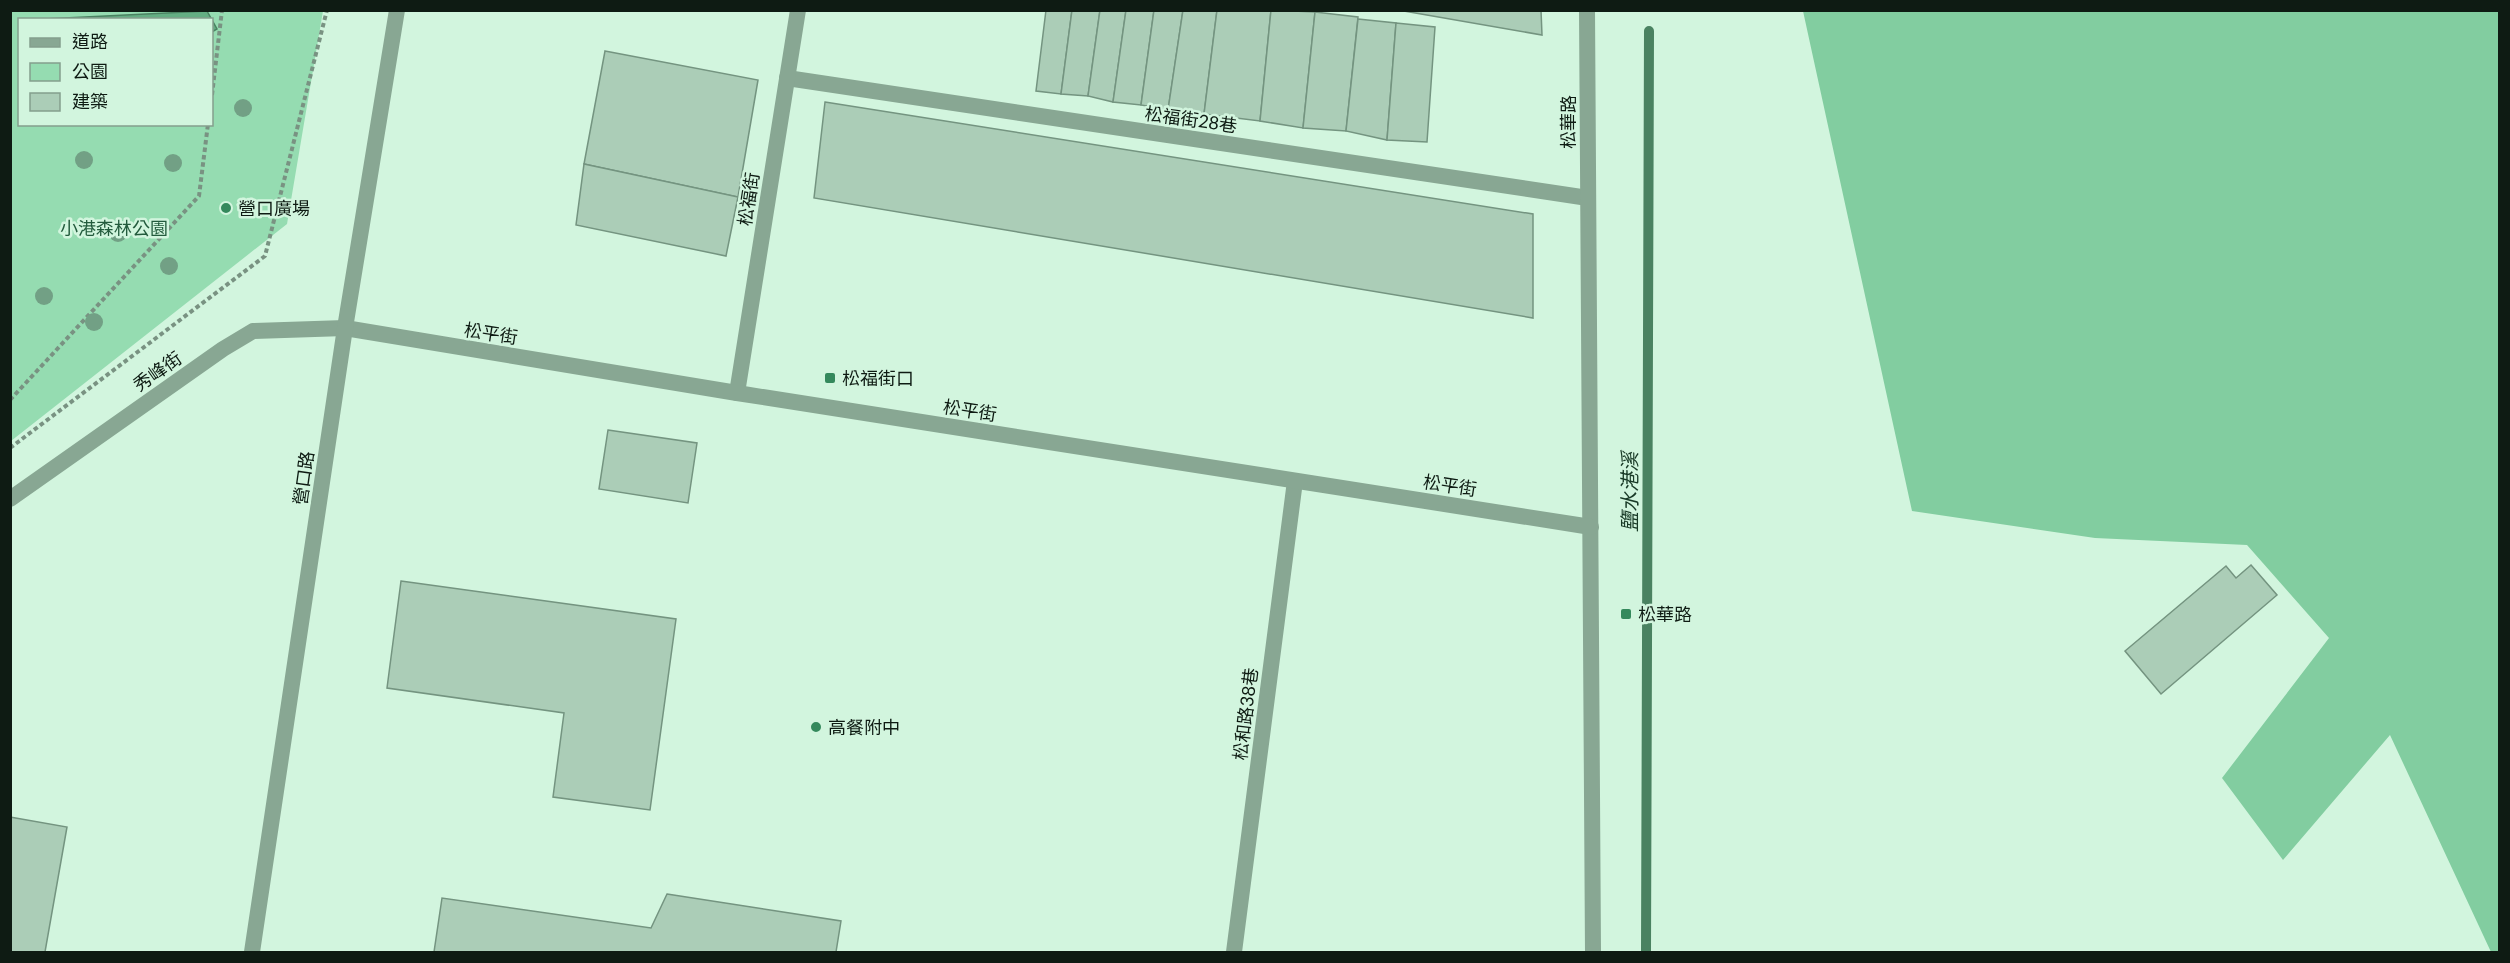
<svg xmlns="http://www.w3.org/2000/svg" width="2510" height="963" font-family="Lato,'Noto Sans TC',sans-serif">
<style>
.green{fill:#95dcb1;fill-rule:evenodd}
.forest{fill:#82cda0}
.water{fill:#64ae83;stroke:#4a8261;stroke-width:1.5}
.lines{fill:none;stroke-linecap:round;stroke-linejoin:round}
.stream{stroke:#4a8261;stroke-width:10}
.building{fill:#abcdb7;stroke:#749480;stroke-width:1.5}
.path{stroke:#799282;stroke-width:4;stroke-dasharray:4.5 3;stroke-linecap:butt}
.service{stroke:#88a793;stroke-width:16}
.minor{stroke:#88a793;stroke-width:16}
.tertiary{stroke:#88a793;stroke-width:16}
.tree{fill:#72a085}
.poi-dot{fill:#34895c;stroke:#d2f5de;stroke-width:2}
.labels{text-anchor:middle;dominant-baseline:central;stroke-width:5;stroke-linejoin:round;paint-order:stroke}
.street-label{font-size:18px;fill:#0e1b13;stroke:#d2f5de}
.poi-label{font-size:18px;fill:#0e1b13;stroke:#d2f5de;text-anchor:start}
.park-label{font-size:18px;fill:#235b3d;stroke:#d2f5de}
.water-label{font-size:20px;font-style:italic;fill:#183926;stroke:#d2f5de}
</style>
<rect width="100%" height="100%" fill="#d2f5de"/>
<!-- green -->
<path class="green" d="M11 11H323L287 224 11 441ZM20 20H212V124H20Z"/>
<!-- forest -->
<path class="forest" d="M1803 11H2499V952H2491L2390 735 2283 860 2222 778 2329 638 2247 545 2095 538 1912 511Z"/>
<!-- water -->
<path class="water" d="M207 11 217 29 212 32V20L44 19Z"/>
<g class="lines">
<!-- stream -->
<path class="stream" d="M1646 952 1649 31"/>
</g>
<!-- building -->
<g class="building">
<path d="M1046 10H1072L1061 94 1036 91Z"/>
<path d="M1072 10H1100L1088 96 1061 94Z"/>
<path d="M1100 10H1126L1113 102 1088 96Z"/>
<path d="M1126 10H1154L1141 105 1113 102Z"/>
<path d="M1154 10H1183L1168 110 1141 105Z"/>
<path d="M1183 10H1217L1204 114 1168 110Z"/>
<path d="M1217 10H1271L1260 121 1204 114Z"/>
<path d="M1271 10 1315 12 1303 128 1260 121Z"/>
<path d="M1398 10H1541L1542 35Z"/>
<path d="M1315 12 1358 17 1346 131 1303 128Z"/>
<path d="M1358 19 1396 23 1387 140 1346 131Z"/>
<path d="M1396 23 1435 27 1427 142 1387 140Z"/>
<path d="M605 51 758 80 738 197 584 164Z"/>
<path d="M825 102 1533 214V318L814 198Z"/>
<path d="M584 164 738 197 726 256 576 225Z"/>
<path d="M608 430 697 443 688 503 599 489Z"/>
<path d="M2251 565 2277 595 2161 694 2125 651 2226 566 2236 578Z"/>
<path d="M401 581 676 619 650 810 553 797 564 713 387 688Z"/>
<path d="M10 817 67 827 45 952H10Z"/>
<path d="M667 894 841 921 836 952H434L442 898 651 928Z"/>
</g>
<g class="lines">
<!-- path -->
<g class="path">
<path d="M212 95 222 10"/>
<path d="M10 400 199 196 208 124"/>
<path d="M10 448 265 256 327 10"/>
</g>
<!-- service -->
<g class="service">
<path d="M787 78 1588 198"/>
<path d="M1234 952 1295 481"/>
</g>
<!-- minor -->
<g class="minor">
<path d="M1587 10 1593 952"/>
<path d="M737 393 798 10"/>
<path d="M10 499 223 349 253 331 345 328 737 393 1591 527"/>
</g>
<!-- tertiary -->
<path class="tertiary" d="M252 952 345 328 397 10"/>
</g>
<!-- trees -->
<g class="tree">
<circle cx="243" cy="108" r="9"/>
<circle cx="84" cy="160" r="9"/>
<circle cx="173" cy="163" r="9"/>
<circle cx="118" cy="233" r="9"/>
<circle cx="169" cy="266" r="9"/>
<circle cx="44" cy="296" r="9"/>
<circle cx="94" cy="322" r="9"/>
</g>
<!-- markers -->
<g class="poi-dot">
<circle cx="226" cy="208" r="6"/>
<rect x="824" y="372" width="12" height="12" rx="3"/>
<rect x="1620" y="608" width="12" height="12" rx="3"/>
<circle cx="816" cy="727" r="6"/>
</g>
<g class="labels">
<!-- street labels -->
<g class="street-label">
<text transform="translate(1191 119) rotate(8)">松福街28巷</text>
<text transform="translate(1568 122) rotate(-90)">松華路</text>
<text transform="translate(748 199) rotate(-81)">松福街</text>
<text transform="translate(491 333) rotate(9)">松平街</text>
<text transform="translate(157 371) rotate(-35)">秀峰街</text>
<text transform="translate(970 410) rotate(9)">松平街</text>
<text transform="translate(303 478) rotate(-82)">營口路</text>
<text transform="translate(1450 485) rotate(9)">松平街</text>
<text transform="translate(1245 714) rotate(-83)">松和路38巷</text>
</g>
<!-- poi labels -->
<g class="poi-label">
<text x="238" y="208">營口廣場</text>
<text x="842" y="378">松福街口</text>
<text x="1638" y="614">松華路</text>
<text x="828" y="727">高餐附中</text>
</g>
<!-- park labels -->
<g class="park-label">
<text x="114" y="228">小港森林公園</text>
</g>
<!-- water labels -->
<g class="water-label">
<text transform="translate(1629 492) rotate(-90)">鹽水港溪</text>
</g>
</g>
<!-- border -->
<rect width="2510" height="963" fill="none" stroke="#0e1b13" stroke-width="24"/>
<!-- legend -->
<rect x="18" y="18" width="195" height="108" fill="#d2f5de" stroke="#849e8d" stroke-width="1.5"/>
<rect x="30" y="38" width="30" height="9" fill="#88a793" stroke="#849e8d" stroke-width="1.5"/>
<text x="72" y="48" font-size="18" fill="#0e1b13">道路</text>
<rect x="30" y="63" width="30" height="18" fill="#95dcb1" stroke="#849e8d" stroke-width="1.5"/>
<text x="72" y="78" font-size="18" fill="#0e1b13">公園</text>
<rect x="30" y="93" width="30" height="18" fill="#abcdb7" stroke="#849e8d" stroke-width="1.5"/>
<text x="72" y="108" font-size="18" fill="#0e1b13">建築</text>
</svg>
